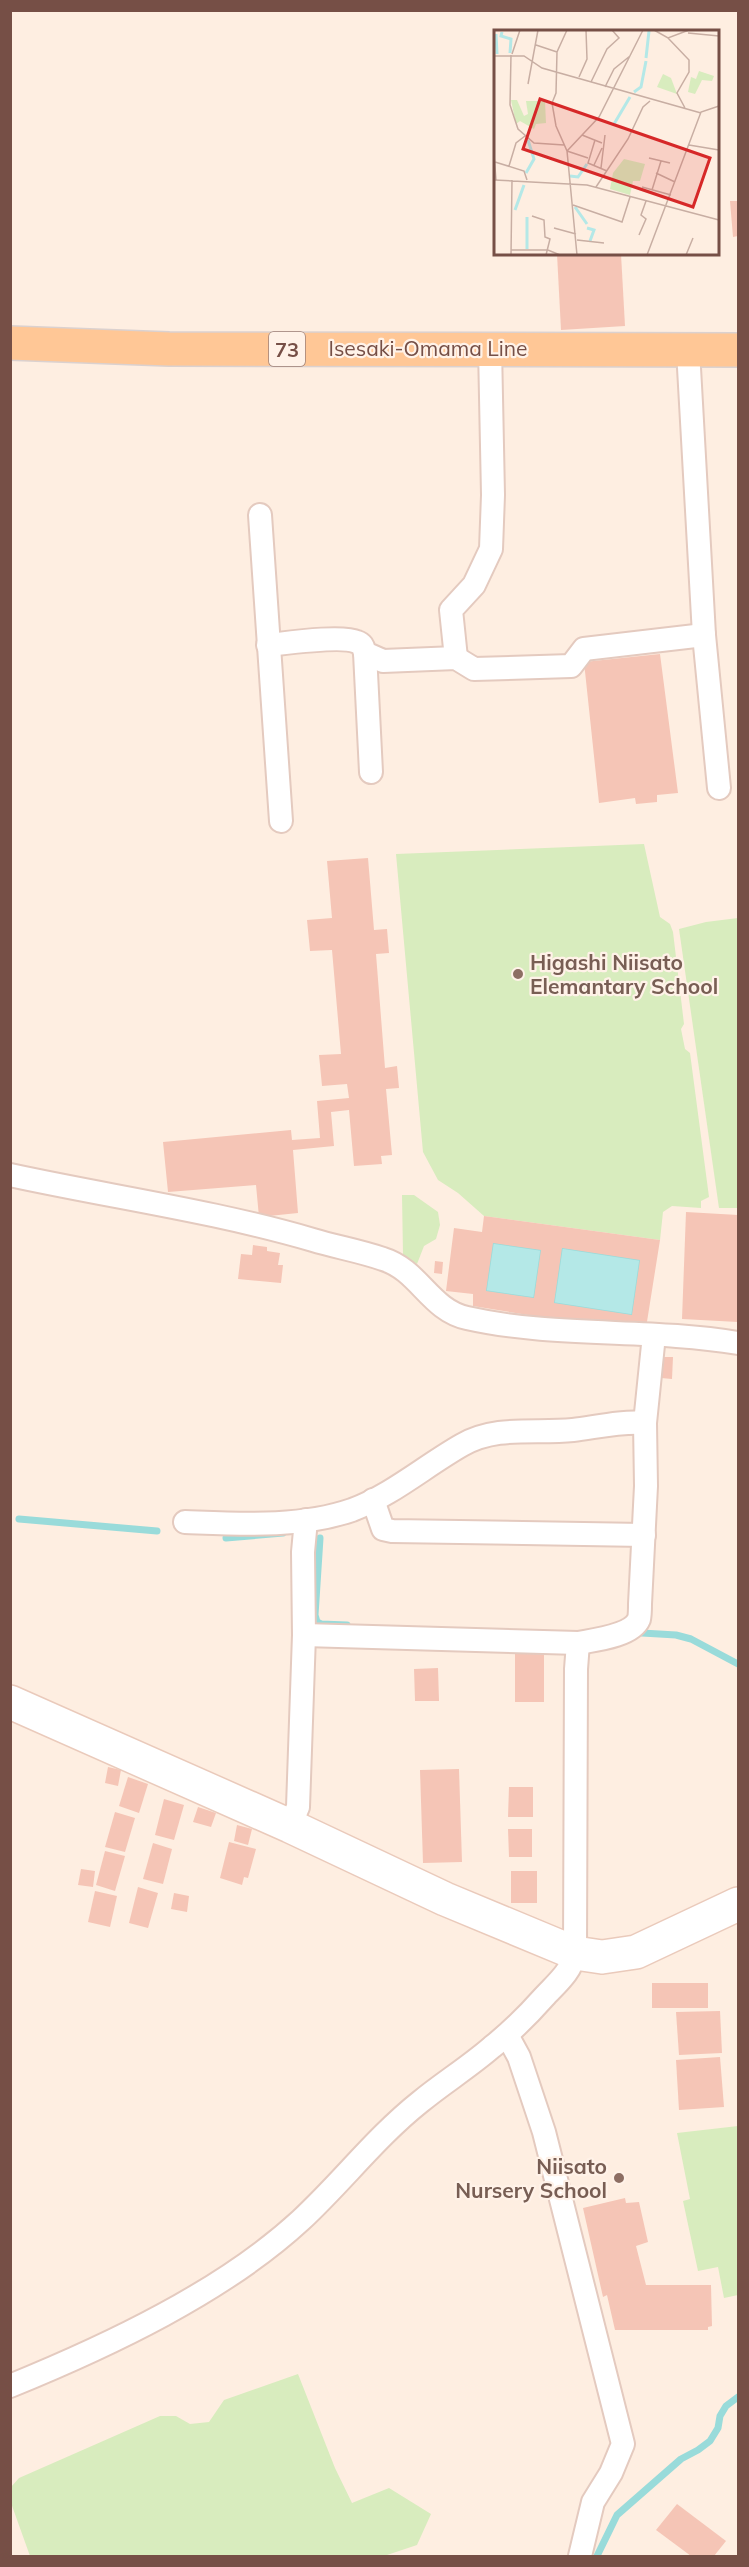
<svg xmlns="http://www.w3.org/2000/svg" width="749" height="2567" font-family="Mulish,sans-serif">
<style>
.green{fill:#d8ecbe}
.water{fill:#b4e8e7;stroke:#99dbda;stroke-width:1.5}
.lines{fill:none;stroke-linecap:round;stroke-linejoin:round}
.stream{stroke:#99dbda;stroke-width:7}
.building{fill:#f5c5b6;fill-rule:evenodd}
.street-casing{stroke:#e4cabf;stroke-width:26}
.secondary-casing{stroke:#eacabb;stroke-width:36}
.primary-casing{stroke:#dbd1cf;stroke-width:36}
.street{stroke:#fff;stroke-width:22}
.secondary{stroke:#fff;stroke-width:33}
.primary{stroke:#ffc796;stroke-width:33}
.education-dot{fill:#8d6e63;stroke:#fff2e8;stroke-width:2}
.labels{text-anchor:middle;dominant-baseline:central;stroke-width:4.5;stroke-linejoin:round;paint-order:stroke}
.shield{fill:#fff2e8;stroke:#9f8077;stroke-width:1.5}
.shield-label{font-size:20px;font-weight:bold;fill:#764f46}
.street-label{font-size:21px;fill:#764f46;stroke:#fff2e8}
.education-label{font-size:21px;font-weight:bold;fill:#785e54;stroke:#fff2e8;text-anchor:start}
.inset-river{fill:none;stroke:#b4e8e7;stroke-width:3}
.inset-road{fill:none;stroke:#c8aea3;stroke-width:1.5}
.view{fill:#d62828;fill-opacity:0.15;stroke:#d62828;stroke-width:3}
.inset-edge{fill:none;stroke:#764f46;stroke-width:3}
</style>
<rect width="100%" height="100%" fill="#feeee1"/>
<!-- green -->
<g class="green">
<path d="M644 844 660 917 670 924 673 932 684 1024 681 1029 685 1049 690 1053 709 1197 701 1201V1208L672 1206 663 1212 660 1240 484 1216 458 1193 438 1180 423 1152 396 854Z"/>
<path d="M738 918V1208H719L679 929 706 922Z"/>
<path d="M402 1195H414L438 1212 440 1225 436 1239 424 1246 417 1264 403 1255Z"/>
<path d="M738 2126V2295L724 2298 718 2267 698 2271 683 2201 690 2199 677 2133Z"/>
<path d="M298 2374 335 2468 352 2503 389 2488 431 2514 417 2545 384 2556H30L11 2503V2487L19 2478 160 2416H176L190 2424 209 2422 224 2400Z"/>
</g>
<!-- water -->
<g class="water">
<path d="M493 1243 541 1250 534 1298 486 1291Z"/>
<path d="M562 1248 640 1260 632 1315 554 1303Z"/>
</g>
<g class="lines">
<!-- stream -->
<g class="stream">
<path d="M19 1519 157 1531"/>
<path d="M226 1538 283 1533"/>
<path d="M320 1538 315 1615 317 1622 321 1624 347 1625"/>
<path d="M642 1633 676 1635 691 1639 738 1664"/>
<path d="M597 2556 617 2515 681 2459 698 2450 710 2441 718 2428 720 2416 726 2406 738 2397"/>
</g>
</g>
<!-- building -->
<g class="building">
<path d="M730 201H738V236L733 237Z"/>
<path d="M557 254H621L625 326 561 330Z"/>
<path d="M660 654 678 793 657 795V802L636 804 635 798 599 803 584 662Z"/>
<path d="M368 858 374 930 387 929 389 953 376 954 385 1068 397 1066 399 1088 386 1089 392 1155 381 1156 382 1164 354 1166 349 1110 331 1112 334 1146 293 1150 298 1213 259 1217 256 1185 168 1192 163 1142 291 1130 292 1140 320 1138 317 1101 349 1098 347 1084 322 1086 319 1055 341 1054 332 950 310 951 307 920 332 918 327 861Z"/>
<path d="M686 1212 738 1215V1322L682 1319Z"/>
<path d="M484 1216 660 1240 646 1328 540 1317 473 1306V1294L446 1291 454 1228 482 1232ZM493 1243 541 1250 534 1298 486 1291ZM562 1248 640 1260 632 1315 554 1303Z"/>
<path d="M253 1245 267 1247V1251L280 1253 278 1265H283L281 1283 238 1279 241 1254 252 1255Z"/>
<path d="M435 1261 443 1262 442 1274 434 1273Z"/>
<path d="M662 1357H673L672 1379 661 1378Z"/>
<path d="M515 1650 544 1651V1702H515Z"/>
<path d="M438 1668 439 1701H415L414 1669Z"/>
<path d="M108 1767 121 1770 118 1786 105 1783Z"/>
<path d="M459 1769 462 1862 423 1863 420 1770Z"/>
<path d="M128 1777 148 1784 139 1813 119 1806Z"/>
<path d="M509 1787H533V1817H508Z"/>
<path d="M164 1799 184 1805 174 1840 155 1835Z"/>
<path d="M198 1807 216 1813 211 1827 193 1822Z"/>
<path d="M115 1812 135 1818 125 1852 105 1847Z"/>
<path d="M237 1825 252 1829 248 1845 234 1841Z"/>
<path d="M508 1829H532V1857H509Z"/>
<path d="M229 1842 256 1849 248 1878 244 1877 242 1885 220 1878Z"/>
<path d="M153 1843 172 1849 163 1884 143 1879Z"/>
<path d="M105 1851 125 1856 115 1891 96 1885Z"/>
<path d="M81 1869 95 1871 93 1887 78 1885Z"/>
<rect x="511" y="1871" width="26" height="32"/>
<path d="M138 1887 158 1893 148 1928 129 1923Z"/>
<path d="M95 1891 117 1896 110 1927 88 1922Z"/>
<path d="M174 1893 189 1896 187 1912 171 1909Z"/>
<rect x="652" y="1983" width="56" height="25"/>
<path d="M720 2011 722 2053 679 2055 676 2012Z"/>
<path d="M720 2057 724 2107 679 2110 676 2060Z"/>
<path d="M625 2198 626 2203 639 2202 648 2242 636 2246 646 2285H711L712 2326 708 2327V2330H615L607 2295 603 2297 583 2208Z"/>
<path d="M677 2504 726 2541 714 2556H691L656 2530Z"/>
</g>
<g class="lines">
<defs>
<g id="street">
<path d="M688 350 704 635 719 788"/>
<path d="M260 515 281 821"/>
<path d="M268 645C287 643 342 635 357 642 363 644 363 647 365 653L383 661 456 658 474 669 571 666 584 649 704 635"/>
<path d="M365 653 371 772"/>
<path d="M456 658 451 610 474 585 491 549 493 495 490 348"/>
<path d="M10 1175C111 1197 214 1211 313 1240 336 1247 360 1251 383 1259 419 1270 430 1310 467 1318 556 1338 649 1328 738 1343"/>
<path d="M373 1500 383 1529 392 1531 644 1535"/>
<path d="M185 1522C240 1524 300 1528 352 1510 392 1495 425 1466 462 1445 497 1425 535 1434 573 1430 597 1427 621 1421 645 1423"/>
<path d="M304 1635 578 1643C594 1640 632 1636 639 1619 640 1615 640 1609 640 1604L646 1486 645 1423 654 1335"/>
<path d="M290 1826 298 1807 304 1635 303 1552 306 1520"/>
<path d="M507 2035 519 2057 544 2132 623 2444 611 2473 593 2502 580 2556"/>
<path d="M10 2386C108 2346 223 2292 301 2220 342 2182 376 2137 420 2102 443 2083 469 2067 492 2047 511 2032 528 2015 544 1997 557 1983 571 1972 575 1953L576 1669 578 1643"/>
</g>
<path id="secondary" d="M10 1702 290 1826 445 1899 575 1953 602 1957 636 1952 738 1904"/>
<path id="primary" d="M10 343 169 349 738 350"/>
</defs>
<!-- street casing -->
<use href="#street" class="street-casing"/>
<!-- secondary casing -->
<use href="#secondary" class="secondary-casing"/>
<!-- primary casing -->
<use href="#primary" class="primary-casing"/>
<!-- street -->
<use href="#street" class="street"/>
<!-- secondary -->
<use href="#secondary" class="secondary"/>
<!-- primary -->
<use href="#primary" class="primary"/>
</g>
<!-- markers -->
<g class="education-dot">
<circle cx="518" cy="974" r="6"/>
<circle cx="619" cy="2178" r="6"/>
</g>
<g class="labels">
<!-- shield labels -->
<rect class="shield" x="269" y="332" width="36" height="34" rx="4.5"/>
<g class="shield-label">
<text x="287" y="349">73</text>
</g>
<!-- street labels -->
<g class="street-label">
<text x="428" y="348">Isesaki-Omama Line</text>
</g>
<!-- education labels -->
<g class="education-label">
<text x="530" y="962">Higashi Niisato<tspan x="530" dy="24">Elemantary School</tspan></text>
<text x="607" y="2166" text-anchor="end">Niisato<tspan x="607" dy="24">Nursery School</tspan></text>
</g>
</g>
<!-- overview -->
<g transform="translate(494 30)">
<rect width="225" height="225" fill="#feeee1"/>
<path d="M205 41 220 46 218 51 208 50 201 64 194 62 197 47 202 49ZM169 44 177 48 183 64 163 57ZM17 70H23L30 86 34 84 32 71H51L52 93 42 94 40 99 26 91 22 94ZM130 129 151 134 146 151H139L136 165 116 159 119 143Z" fill="#d8ecbe"/>
<path class="inset-river" d="M8 2 7 6 17 9 16 23M2 4 3 24M152 28 155 1M140 62 147 57 152 31M120 94 136 67M32 143 40 129 34 110M76 146 84 147 93 134M81 177 93 194M21 180 30 155M93 198 100 200 96 211M33 219V187"/>
<path class="inset-road" d="M73 0 63 22 62 63 58 73 62 96 73 121 83 225M160 0 174 8 195 0M194 3 225 6M174 8 195 30V42L183 63 191 78M42 15 63 22M18 24 26 0M17 25 16 75 24 99 40 113 70 115M0 26H30L48 38 207 83M85 47 93 29 92 0M97 52 113 19 125 8 118 0M34 54 44 0M111 57 120 39 136 26M88 105 108 113M101 110 94 133 113 141M195 115 225 120M73 121 105 87 149 0M73 121 94 128M0 125 2 150M155 128 176 133M1 132 30 141 33 150M100 135 108 118M15 136 22 113 31 106M107 138 111 105M162 143 181 152M0 150 93 155 225 190M102 157 134 109 149 77 156 71M148 157 177 165M158 160 167 131M79 175 128 192 136 167M38 186 50 190 51 207 56 209 52 225M60 198 82 204M145 205 152 189 147 185 152 171M83 210 110 213M17 220H54L66 225M17 225 18 150M153 225 207 82 225 76M192 225 199 208"/>
<path class="view" d="M46 69 216 128 199 177 29 119Z"/>
<rect width="225" height="225" class="inset-edge"/>
</g>
<!-- border -->
<rect width="749" height="2567" fill="none" stroke="#764f46" stroke-width="24"/>
</svg>
